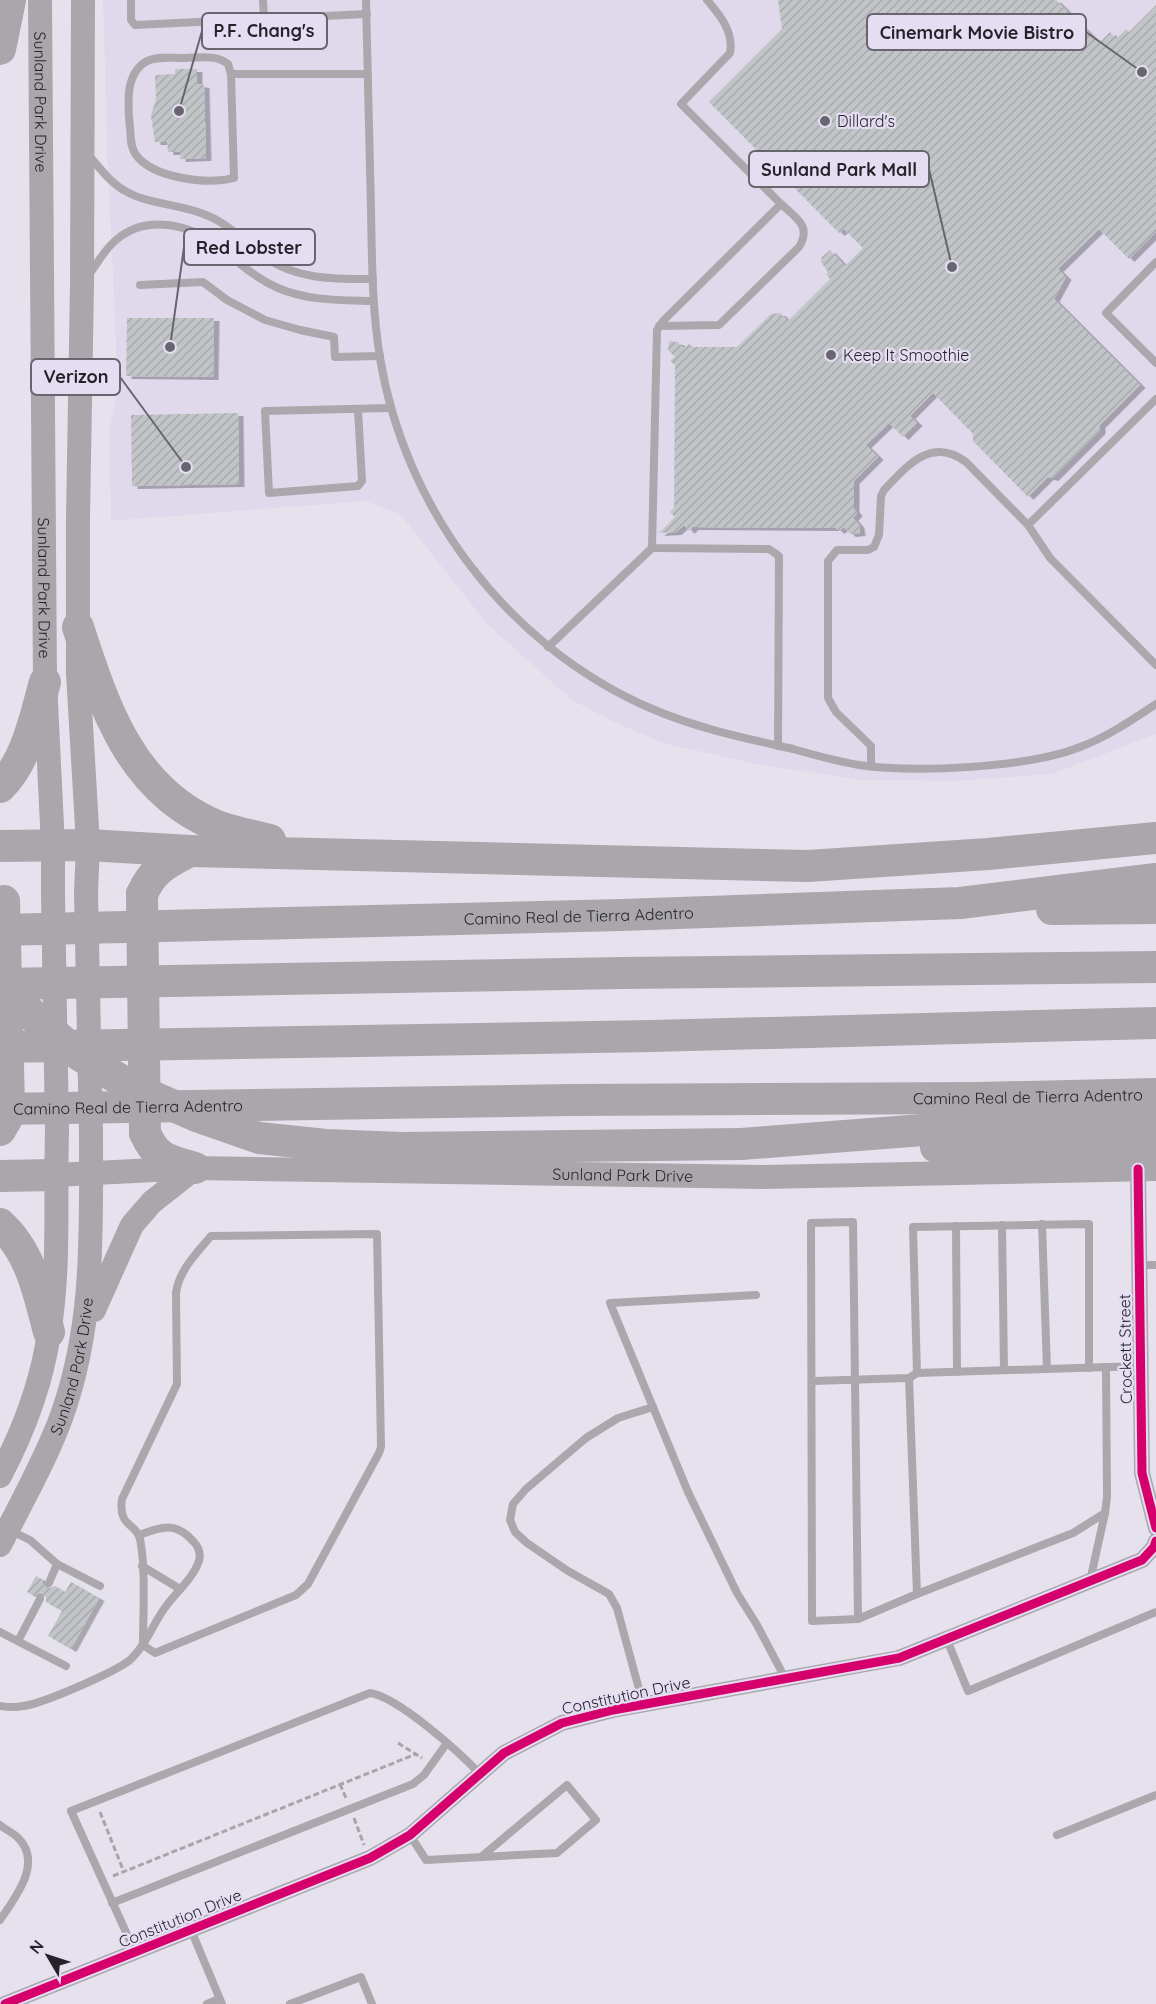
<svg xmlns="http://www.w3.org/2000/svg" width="1156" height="2004" font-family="Quicksand,sans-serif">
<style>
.built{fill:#e0d9ec}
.building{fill:url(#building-hatch);filter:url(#shadow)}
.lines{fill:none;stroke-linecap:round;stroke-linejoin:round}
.path{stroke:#a7a5aa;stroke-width:3;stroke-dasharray:6 3;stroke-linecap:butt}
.lane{stroke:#aaa8ac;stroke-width:8}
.street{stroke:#aaa8ac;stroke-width:16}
.secondary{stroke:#aaa7ac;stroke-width:24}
.highway{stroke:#a9a6ac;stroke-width:32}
.secondary-bridge{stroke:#aaa7ac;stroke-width:24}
.highway-bridge{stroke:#a9a6ac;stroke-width:32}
.cycleway-casing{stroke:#e5ddf2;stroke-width:13}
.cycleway{stroke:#d6006c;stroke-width:9}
.poi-dot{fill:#69656e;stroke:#e5ddf2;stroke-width:2}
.labels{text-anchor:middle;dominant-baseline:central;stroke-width:4.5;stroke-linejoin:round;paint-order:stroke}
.street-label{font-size:16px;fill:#25222a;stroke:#e5ddf2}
.poi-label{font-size:16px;fill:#25222a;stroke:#e5ddf2;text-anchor:start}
.leader{fill:none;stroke:#69656e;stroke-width:2}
.callout-dot{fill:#69656e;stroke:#e5ddf2;stroke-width:2}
.callout{fill:#e5ddf2;stroke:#69656e;stroke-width:2}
.callout-label{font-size:18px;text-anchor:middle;font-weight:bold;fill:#25222a}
</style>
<defs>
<pattern id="building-hatch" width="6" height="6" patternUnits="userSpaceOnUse" patternTransform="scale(1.5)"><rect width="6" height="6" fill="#c2c5c8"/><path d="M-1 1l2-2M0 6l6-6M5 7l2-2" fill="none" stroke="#a7a9ac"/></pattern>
<filter id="shadow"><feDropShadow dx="5.5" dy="3" stdDeviation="0" flood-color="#0004"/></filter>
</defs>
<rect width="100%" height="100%" fill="#e6e2ed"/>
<!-- built -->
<path class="built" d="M103 0H1156V734L1052 774 958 781 860 780 756 764 663 743 616 723 572 700 488 625 400 514 365 501 111 521 109 431 118 388 107 148Z"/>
<!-- building -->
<g class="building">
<path d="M778 0H1056L1099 43 1110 32 1116 39 1126 29 1129 32 1156 5V232L1129 259 1099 229 1058 269 1066 277 1054 299 1140 385 1100 425V431L1053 478 1048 477 1028 497 973 441V434L933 393 910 416 917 423 903 437 889 423 866 445 878 457 854 481V509L857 513 853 518 859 525 860 533 850 534 844 527 839 531 836 528 693 527 689 531 684 525 676 532 659 533 675 517 670 512 674 508 675 365 670 361 675 357 668 350 669 341 678 342 684 348 689 344 693 347H737L771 314 780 313 788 321 830 279 826 274 828 272 821 262 822 260 821 258 830 250 845 266 863 248 844 229 839 233 709 102 782 29Z"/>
<path d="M175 69H197V84L204 85 206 158 180 159V152H168L167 142H155L151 116 156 98 155 75 175 74Z"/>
<path d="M127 318H214L213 377 126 376Z"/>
<path d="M238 413 239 484 132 486 131 415Z"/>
<path d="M36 1576 43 1580V1584L47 1589 55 1586 65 1592 71 1582 99 1598 71 1649 48 1636 62 1611 46 1602V1598L43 1594 39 1593 34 1596 27 1592Z"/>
</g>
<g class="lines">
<!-- path -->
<g class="path">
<path d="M398 1743 422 1758"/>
<path d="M340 1784 346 1798"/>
<path d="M100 1812 124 1872"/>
<path d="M354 1818 364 1845"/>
<path d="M113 1876 416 1754"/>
</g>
<!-- lane -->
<g class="lane">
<path d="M131 0V20L135 25 367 14"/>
<path d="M263 0 264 19"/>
<path d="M366 0C368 70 369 140 371 210 372 260 372 309 380 358 405 510 508 646 650 708 696 728 744 738 793 749 814 755 836 761 859 765 914 773 1028 768 1080 747 1107 737 1132 720 1156 704"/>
<path d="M707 0C720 15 734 32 730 53L681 104 781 204 663 321 657 330 652 548 769 549 779 556 778 746"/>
<path d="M231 74 228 64C216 54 199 58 184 58 172 58 158 56 147 61 124 74 128 106 130 128 131 137 130 147 136 155 153 178 207 185 234 178L231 74H368"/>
<path d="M87 153C99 167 110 183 127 192 151 205 181 204 206 215 230 224 246 244 266 258 298 280 336 279 373 279"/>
<path d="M1156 262 1106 313 1156 363"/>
<path d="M88 276C97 264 104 250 116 240 146 214 189 224 218 246 237 261 255 278 278 288 308 301 341 300 373 301"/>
<path d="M140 285 203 282 227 300 265 320 300 330 334 337 335 357 380 356"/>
<path d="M659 326 719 325 799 247C812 226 796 218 781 204"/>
<path d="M358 410 362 481 358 486 269 493 265 411 390 408"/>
<path d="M1028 525 1156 399"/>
<path d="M548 647 652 548"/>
<path d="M871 766V746L836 712 828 698V561L837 550H868L874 547 879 535 881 496 884 490C907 466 931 436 966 462L1028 525 1050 558 1156 665"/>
<path d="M1042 1224 1047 1369"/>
<path d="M1002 1225 1004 1370"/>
<path d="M956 1226 957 1372"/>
<path d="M377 1234 381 1447 379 1453 308 1584 296 1595 155 1653 143 1645C143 1614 146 1568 140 1539 136 1522 118 1528 122 1499L177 1384 176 1293C179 1270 197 1253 211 1236Z"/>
<path d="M1139 1265H1156"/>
<path d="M756 1295 610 1303 688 1492 737 1593 757 1625 785 1678"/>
<path d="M917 1373 913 1227 1089 1224V1368"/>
<path d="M909 1378 917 1594"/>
<path d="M813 1381 909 1378 917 1373 1140 1366"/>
<path d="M9 1530 30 1540 57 1564 49 1583"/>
<path d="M57 1564 100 1586"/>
<path d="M142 1566 180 1589"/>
<path d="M1090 1581 1105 1513 1107 1497 1106 1367"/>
<path d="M858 1619 853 1222 811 1223 812 1621 858 1619 917 1594 1073 1533 1105 1513"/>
<path d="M0 1632 66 1666"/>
<path d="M947 1640 968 1691 1156 1612"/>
<path d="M18 1641 40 1599"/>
<path d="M643 1704 617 1608 609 1594 568 1571 527 1543 515 1532 510 1520 513 1504 526 1489 586 1438 618 1418 653 1407"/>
<path d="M0 1706C8 1707 15 1708 23 1706 42 1704 118 1671 131 1659 146 1645 152 1626 164 1609 174 1594 193 1579 199 1561 201 1553 198 1546 193 1541 175 1521 161 1527 139 1535"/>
<path d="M0 1825C5 1829 11 1832 16 1836 45 1861 15 1898 0 1920"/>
<path d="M410 1835 426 1860 557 1853 596 1820 567 1785 481 1857"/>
<path d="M1057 1835 1156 1795"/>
<path d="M112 1903 413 1784 424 1775 447 1743"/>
<path d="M191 1930 222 2004"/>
<path d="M135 1952 71 1811 370 1693C398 1697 459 1752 479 1773"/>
<path d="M207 2004 219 1999"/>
<path d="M290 2004 361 1977 372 2004"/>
</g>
<!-- street -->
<g class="street">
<path d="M1138 1169 1142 1473 1156 1528"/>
<path d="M5 2004 370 1858 410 1835 504 1753 562 1723 613 1710 899 1658 1142 1560 1154 1547 1156 1541"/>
</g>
<!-- secondary -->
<g class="secondary">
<path id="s1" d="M40 0 45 682 53 846V894"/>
<path d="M83 0 82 284 78 518V673L88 845 86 893"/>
<path id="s2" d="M55 1175 195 1168 764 1177 1156 1169"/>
<path d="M94 1310 132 1225 152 1202 195 1168"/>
<path d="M0 1476C23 1432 42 1382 49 1333 60 1267 55 1198 57 1131"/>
<path id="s3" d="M0 1545C21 1503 45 1461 61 1418 95 1325 91 1230 91 1133"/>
</g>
<!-- highway -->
<g class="highway">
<path d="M0 49 10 0"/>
<path d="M78 627C104 707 131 791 217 826 234 832 252 836 270 840"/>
<path d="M0 787C27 761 35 717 45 682"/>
<path d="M0 846 88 845 190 851 808 866 988 854 1156 838"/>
<path d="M142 894C153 869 167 863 190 851"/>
<path d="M1052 909 1156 908"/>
<path id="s4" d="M0 930 622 915 960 903 1156 879"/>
<path d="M0 984 621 973 1156 967"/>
<path d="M0 1047 652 1036 1156 1023"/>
<path id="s5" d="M0 1109 571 1100 978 1098 1156 1094"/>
<path d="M145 1133C157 1160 168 1160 195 1168"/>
<path d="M741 1144 975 1126 1156 1122"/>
<path d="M936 1147 1132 1151 1156 1149"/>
<path d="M0 1176 55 1175"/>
<path d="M0 1224C31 1252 39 1294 49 1332"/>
</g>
<!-- secondary-bridge -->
<g class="secondary-bridge">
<path d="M86 893 91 1133"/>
<path d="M53 894 57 1131"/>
</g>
<!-- highway-bridge -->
<g class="highway-bridge">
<path d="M142 894 145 1133"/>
<path d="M0 980 35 1018 78 1054 135 1089 199 1117 259 1138 326 1145 401 1148 741 1144"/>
<path d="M0 1130 6 1120 9 1106 4 901"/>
</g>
<defs>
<g id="cycleway">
<path d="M1138 1169 1142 1473 1156 1528"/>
<path d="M5 2004 370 1858 410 1835 504 1753 562 1723 613 1710 899 1658 1142 1560 1154 1547 1156 1541"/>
</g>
</defs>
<!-- cycleway casing -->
<use href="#cycleway" class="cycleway-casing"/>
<!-- cycleway -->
<use href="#cycleway" class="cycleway"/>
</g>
<!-- markers -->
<g class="poi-dot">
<circle cx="825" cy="121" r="6"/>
<circle cx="831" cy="355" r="6"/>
</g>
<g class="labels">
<!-- street labels -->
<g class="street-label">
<text stroke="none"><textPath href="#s1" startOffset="102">Sunland Park Drive</textPath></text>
<text stroke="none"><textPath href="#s1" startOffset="588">Sunland Park Drive</textPath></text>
<text stroke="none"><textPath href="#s4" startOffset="579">Camino Real de Tierra Adentro</textPath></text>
<text stroke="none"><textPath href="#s5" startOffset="1028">Camino Real de Tierra Adentro</textPath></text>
<text stroke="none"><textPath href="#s5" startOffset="128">Camino Real de Tierra Adentro</textPath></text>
<text stroke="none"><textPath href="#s2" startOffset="568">Sunland Park Drive</textPath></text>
<text transform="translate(1125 1349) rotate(-91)">Crockett Street</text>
<text stroke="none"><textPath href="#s3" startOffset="194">Sunland Park Drive</textPath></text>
<text transform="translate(626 1695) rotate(-12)">Constitution Drive</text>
<text transform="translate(180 1918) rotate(-22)">Constitution Drive</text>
</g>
<!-- poi labels -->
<g class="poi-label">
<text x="837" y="121">Dillard's</text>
<text x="843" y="355">Keep It Smoothie</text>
</g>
</g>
<!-- callouts -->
<path class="leader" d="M179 111L202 31M1142 72L1086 32M952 267L929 169M170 347L184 247M186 467L120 377"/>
<g class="callout-dot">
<circle cx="179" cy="111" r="6"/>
<circle cx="1142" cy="72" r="6"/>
<circle cx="952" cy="267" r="6"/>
<circle cx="170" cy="347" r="6"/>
<circle cx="186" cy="467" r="6"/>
</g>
<g class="callout">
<rect x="202" y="13" width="125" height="36" rx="6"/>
<rect x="867" y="14" width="219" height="36" rx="6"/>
<rect x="749" y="151" width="180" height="36" rx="6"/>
<rect x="184" y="229" width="131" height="36" rx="6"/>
<rect x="31" y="359" width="89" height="36" rx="6"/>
</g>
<g class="callout-label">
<text x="264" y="37">P.F. Chang's</text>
<text x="977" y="39">Cinemark Movie Bistro</text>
<text x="839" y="176">Sunland Park Mall</text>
<text x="249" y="254">Red Lobster</text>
<text x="76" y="383">Verizon</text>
</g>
<!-- north arrow -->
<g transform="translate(48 1956) rotate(309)" stroke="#e5ddf2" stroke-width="4.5" paint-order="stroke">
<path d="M0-4.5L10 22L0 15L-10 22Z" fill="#25222a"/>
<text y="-9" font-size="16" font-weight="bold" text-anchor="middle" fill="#25222a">N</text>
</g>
</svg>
